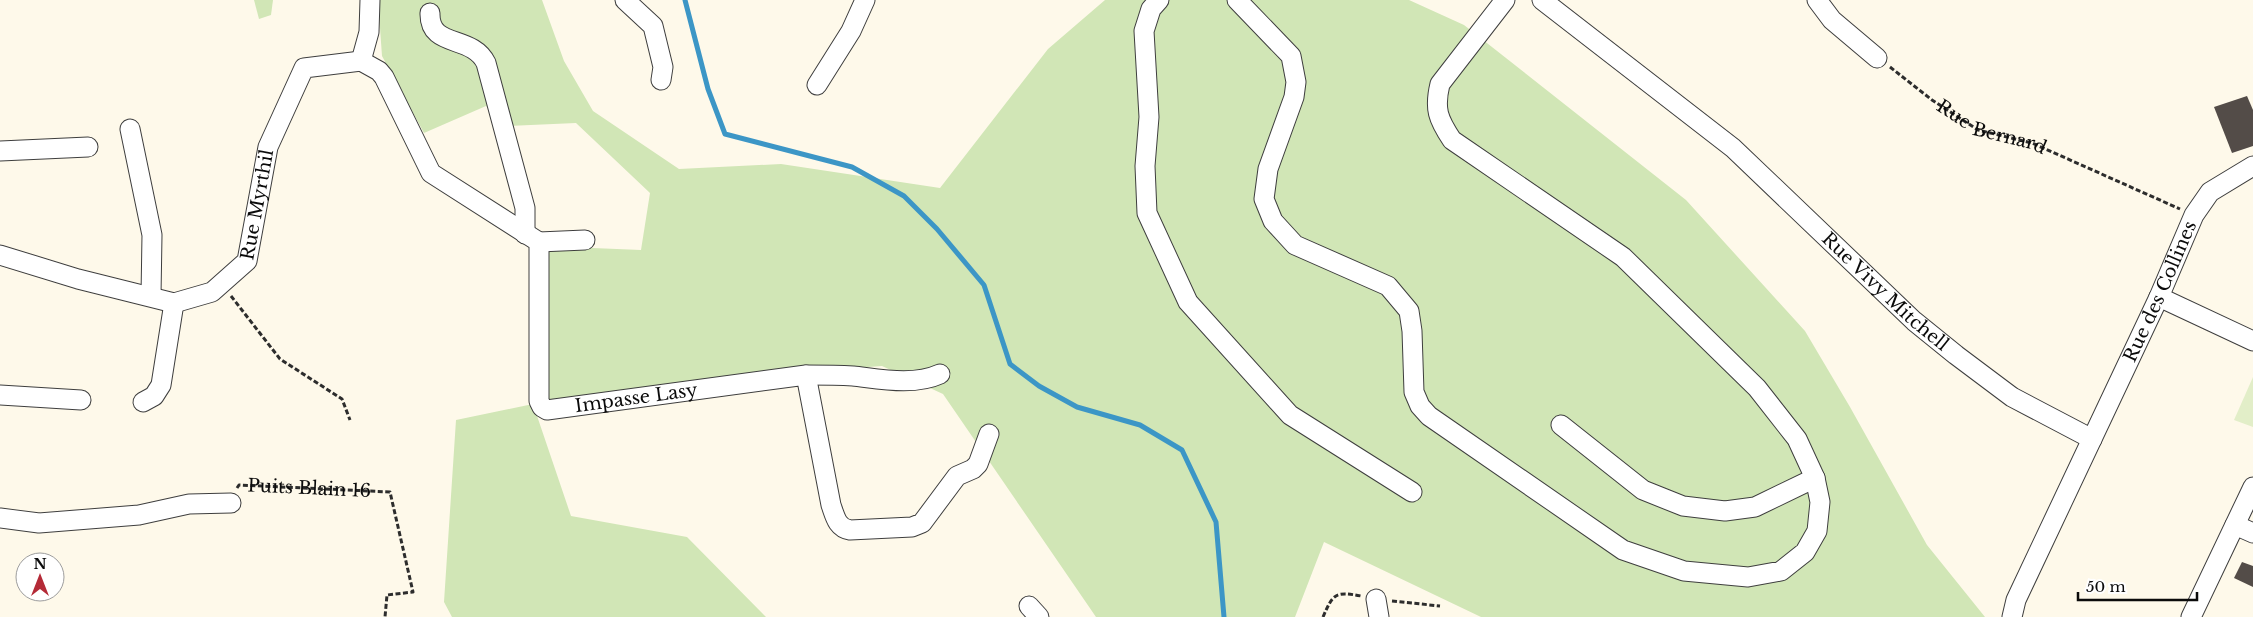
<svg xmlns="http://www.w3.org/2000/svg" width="2253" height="617" font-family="'Libre Baskerville',serif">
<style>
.green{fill:#d1e6b6}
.pitch{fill:#e2eec8}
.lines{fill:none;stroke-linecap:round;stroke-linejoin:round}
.stream{stroke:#3c96c6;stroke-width:5}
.building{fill:#534c48}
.minor-casing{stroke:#3e3e3e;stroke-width:21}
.path{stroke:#2d2d2d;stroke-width:3;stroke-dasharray:5 2.5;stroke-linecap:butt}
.minor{stroke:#fff;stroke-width:19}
.labels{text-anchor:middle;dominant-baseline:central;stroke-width:5;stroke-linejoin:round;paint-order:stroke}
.street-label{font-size:18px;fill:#0b0b0b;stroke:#fff}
</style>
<rect width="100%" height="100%" fill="#fef9ea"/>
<!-- green -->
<g class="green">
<path d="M254 0H273L271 15 259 19Z"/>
<path d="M378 0H542L564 61 593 111 679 169 781 164 940 188 1048 49 1105 0H1409L1464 25 1686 200 1805 331 1850 407 1927 545 1985 617H1481L1324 542 1295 617H1096L943 394 882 366 744 376 549 401 544 393V246L641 250 650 193 576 123 507 126 486 106 424 133 382 56Z"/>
<path d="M533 404 571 516 687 537 766 617H452L444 602 456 420Z"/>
</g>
<!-- pitch -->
<path class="pitch" d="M2253 377V427L2234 420Z"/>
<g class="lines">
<!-- stream -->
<path class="stream" d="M685 0 708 89 725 134 852 167 904 196 937 229 984 285 1010 364 1039 386 1077 407 1140 425 1182 450 1216 522 1224 617"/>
</g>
<!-- building -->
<g class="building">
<path d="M2247 96 2253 110V146L2232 153 2214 107Z"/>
<path d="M2242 562 2253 566V587L2234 578Z"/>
</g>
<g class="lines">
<defs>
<g id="minor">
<path d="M625 0 653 26 663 67 661 80"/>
<path d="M1159 0 1151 9 1144 31 1149 117 1145 166 1147 213 1188 302 1290 415 1412 492"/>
<path d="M1237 0 1291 56 1296 82 1294 97 1268 169 1264 199 1273 221 1295 245 1388 286 1409 311 1412 331 1414 392 1420 406 1429 416 1623 550 1684 571 1748 577 1781 571 1805 552 1817 531 1820 502 1815 478 1797 439 1757 388 1623 257 1452 140C1438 119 1434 109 1440 84L1505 0"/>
<path id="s3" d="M1542 0 1733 148 1914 321 1956 355 2012 397 2092 439"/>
<path d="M1817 0 1832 20 1877 58"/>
<path d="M430 13C429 49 472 34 486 63L525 208V234"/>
<path id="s4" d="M361 61 379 71 384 77 431 173 539 242V401L542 407 547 410 806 375 831 505C835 516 837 528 850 530L912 527 922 523 957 476 973 469 978 464 989 434"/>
<path d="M361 61 369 32 370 0"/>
<path d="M817 85 851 31 865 0"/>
<path d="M130 129 152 235 151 296"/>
<path d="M0 151 88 147"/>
<path d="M539 242 585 240"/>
<path id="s5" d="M0 255 78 279 174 303 212 292 247 261 268 147 304 68 361 61"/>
<path d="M2159 297 2253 341"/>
<path d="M806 375C822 375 837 375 853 376 880 379 914 386 940 374"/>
<path d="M0 395 81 400"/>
<path d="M143 402 154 396 161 385 174 303"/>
<path d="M1561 425 1643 490 1683 506 1725 511 1755 507 1815 478"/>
<path d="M0 518 39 523 139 515 189 504 231 503"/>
<path d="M2235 525 2253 533"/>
<path d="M1376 599 1379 617"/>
<path d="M1029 606 1039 617"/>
<path id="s6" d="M2012 617 2016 600 2159 297 2194 215 2210 192 2253 166"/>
<path d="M2191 617 2253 487"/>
</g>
</defs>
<!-- minor casing -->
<use href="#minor" class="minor-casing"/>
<!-- path -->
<g class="path">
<path id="s1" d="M1890 67 1932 100 1978 130 2032 143 2180 209"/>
<path d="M231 296 280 359 342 399 350 420"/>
<path id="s2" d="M237 488 239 485 390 492 413 592 387 595 385 617"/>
<path d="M1392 601 1440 606"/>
<path d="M1323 617C1333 594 1335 591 1361 596"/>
</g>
<!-- minor -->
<use href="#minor" class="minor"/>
</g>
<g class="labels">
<!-- street labels -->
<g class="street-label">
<text stroke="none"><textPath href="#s1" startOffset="120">Rue Bernard</textPath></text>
<text stroke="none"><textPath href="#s5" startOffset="324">Rue Myrthil</textPath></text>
<text stroke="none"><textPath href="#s3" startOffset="451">Rue Vivy Mitchell</textPath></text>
<text stroke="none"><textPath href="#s6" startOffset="358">Rue des Collines</textPath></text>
<text stroke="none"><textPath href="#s4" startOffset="525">Impasse Lasy</textPath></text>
<text stroke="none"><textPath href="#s2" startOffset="74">Puits Blain 16</textPath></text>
</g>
</g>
<!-- north arrow -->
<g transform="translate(40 577)"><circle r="24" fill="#ffffff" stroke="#9d9d9d"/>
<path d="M0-4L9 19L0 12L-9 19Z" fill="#b42a37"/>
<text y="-8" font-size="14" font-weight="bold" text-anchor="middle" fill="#0b0b0b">N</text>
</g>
<!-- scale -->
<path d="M2078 592v8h119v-8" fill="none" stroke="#0b0b0b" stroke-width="2.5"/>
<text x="2086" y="592" font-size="15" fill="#0b0b0b" stroke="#ffffff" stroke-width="4" paint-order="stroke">50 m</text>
</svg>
